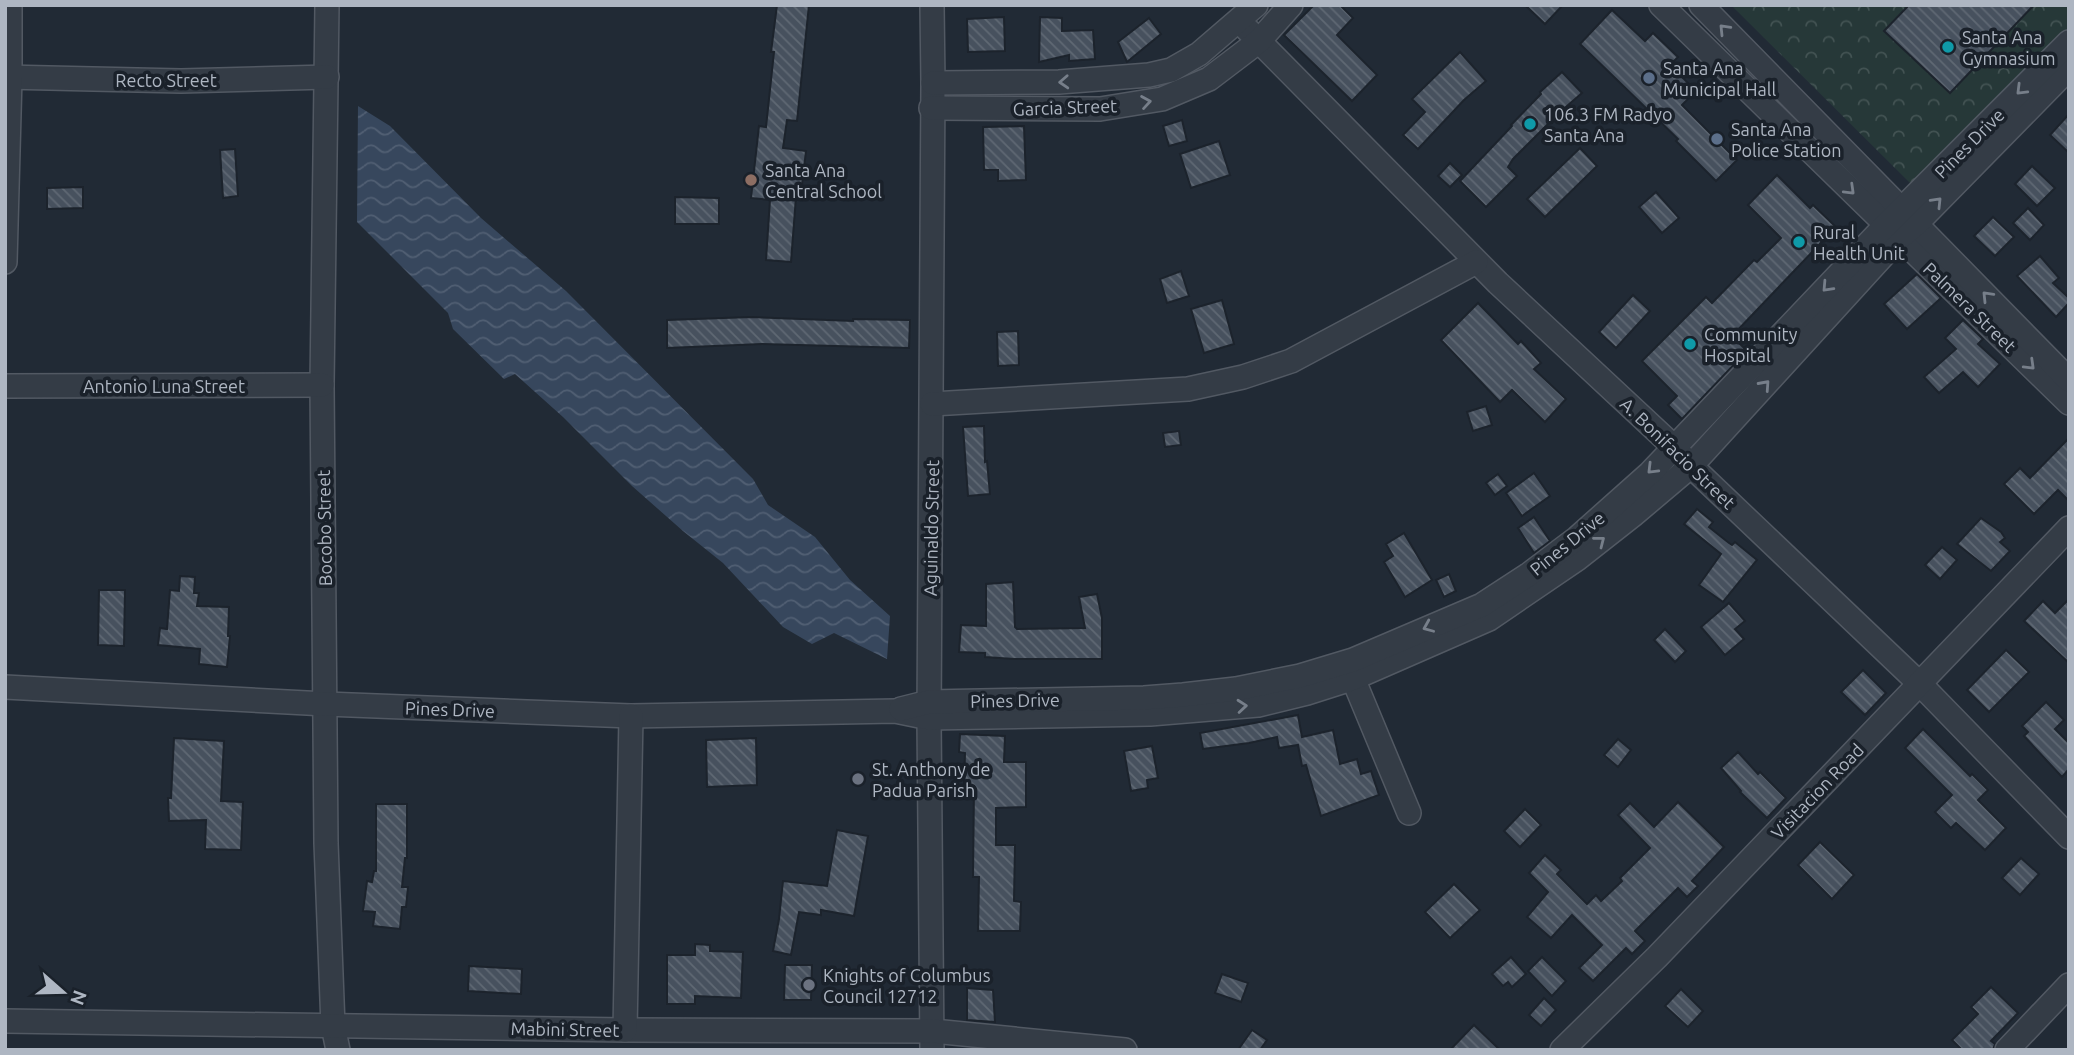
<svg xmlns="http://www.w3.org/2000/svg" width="2074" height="1055" font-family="Ubuntu,sans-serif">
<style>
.forest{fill:url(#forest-crowns)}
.water{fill:url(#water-waves)}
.building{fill:url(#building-back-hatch);stroke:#1c232c;stroke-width:2}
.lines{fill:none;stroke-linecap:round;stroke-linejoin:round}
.minor-casing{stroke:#525963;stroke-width:26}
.minor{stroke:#343c46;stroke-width:23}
.oneway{stroke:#777f8a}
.culture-dot{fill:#0f9aa8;stroke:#1a212a;stroke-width:2.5}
.service-dot{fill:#5c6f8a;stroke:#1a212a;stroke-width:2.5}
.education-dot{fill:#8d6e63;stroke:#1a212a;stroke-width:2.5}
.worship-dot{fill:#6b7280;stroke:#1a212a;stroke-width:2.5}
.labels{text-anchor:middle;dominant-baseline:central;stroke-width:7;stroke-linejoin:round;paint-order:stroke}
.poi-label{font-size:18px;fill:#aeb6c2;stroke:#1a212a;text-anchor:start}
.street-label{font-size:18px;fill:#aeb6c2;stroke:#1a212a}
</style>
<defs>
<pattern id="forest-crowns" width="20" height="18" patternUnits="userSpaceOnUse" patternTransform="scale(1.75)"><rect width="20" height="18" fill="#263838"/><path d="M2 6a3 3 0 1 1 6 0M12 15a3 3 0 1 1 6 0" fill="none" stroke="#435353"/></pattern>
<pattern id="water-waves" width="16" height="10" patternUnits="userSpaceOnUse" patternTransform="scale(1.75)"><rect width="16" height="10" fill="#37475d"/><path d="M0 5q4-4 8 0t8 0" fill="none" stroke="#515f73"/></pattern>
<pattern id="building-back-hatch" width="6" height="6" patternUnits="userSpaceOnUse" patternTransform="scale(1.75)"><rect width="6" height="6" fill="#47515e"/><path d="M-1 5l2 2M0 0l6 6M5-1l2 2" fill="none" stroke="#5f6873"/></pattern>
</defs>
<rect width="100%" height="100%" fill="#212a35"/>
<!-- forest -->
<path class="forest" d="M1731 5H2069V32L1912 185Z"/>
<!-- water -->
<path class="water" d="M358 106 390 126 481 218 566 291 753 479 768 505 815 537 850 580 890 616 887 659 834 633 812 644 783 627 723 563 683 531 632 486 563 417 515 374 504 379 453 329 448 313 357 222Z"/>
<!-- building -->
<g class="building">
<path d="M777 5H809L797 121 787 120 783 148 806 151 802 185 797 184 791 262 766 260 770 200 751 198 759 126 766 127 774 52H771Z"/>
<path d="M1314 5H1340L1353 18 1337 35 1377 75 1352 101 1284 35Z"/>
<path d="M1525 5H1563L1545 24Z"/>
<path d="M1909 5H2034L1950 93 1884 31Z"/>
<path d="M1612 10 1645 41 1653 33 1678 57 1670 65 1696 91 1682 105 1737 160 1716 181 1676 141 1678 139 1580 44Z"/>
<path d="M1004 17 1005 51 968 52 967 19Z"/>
<path d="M1040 17 1062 18V31L1093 30 1095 59 1069 61V55L1039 62Z"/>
<path d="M1149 18 1161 34 1127 62 1118 42Z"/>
<path d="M1460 52 1486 81 1464 100 1418 149 1403 135 1425 112 1412 99Z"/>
<path d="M1562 72 1582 93 1559 113 1513 159 1508 167 1517 176 1486 207 1460 181 1512 126 1511 125 1541 94 1540 92Z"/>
<path d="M2069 114V153L2050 135Z"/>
<path d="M1182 120 1187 141 1169 146 1163 126Z"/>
<path d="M1024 126 1026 180 998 181V170H984L983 127Z"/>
<path d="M1219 141 1230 175 1191 188 1180 154Z"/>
<path d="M1580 148 1597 166 1545 217 1527 199Z"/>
<path d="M235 149 238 196 223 198 220 150Z"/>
<path d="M1450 163 1462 175 1450 187 1438 176Z"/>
<path d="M2032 166 2055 188 2037 206 2015 184Z"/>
<path d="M1777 175 1810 208 1813 205 1836 227 1732 336 1747 351 1682 419 1668 405 1677 396 1642 361 1706 297 1712 303 1754 260 1757 262 1781 238 1748 205Z"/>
<path d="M83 187V208L47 209V188Z"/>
<path d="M1656 192 1679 218 1662 233 1639 207Z"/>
<path d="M675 197 719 198V224H675Z"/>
<path d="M2028 208 2044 225 2030 240 2013 223Z"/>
<path d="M1993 217 2014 237 1995 256 1974 236Z"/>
<path d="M2040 256 2059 278 2053 283 2069 298V303L2056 317 2017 276Z"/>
<path d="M1181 271 1189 296 1167 303 1160 279Z"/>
<path d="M1917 274 1941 298 1907 329 1884 304Z"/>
<path d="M1633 295 1650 311 1616 348 1599 332Z"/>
<path d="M1222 300 1234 344 1204 353 1191 309Z"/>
<path d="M1478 303 1518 344 1521 341 1541 363 1534 369 1566 399 1545 422 1512 390 1500 402 1441 340Z"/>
<path d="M751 317 853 321V319L910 320 909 348 762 344 667 348V320Z"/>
<path d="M1963 320 1983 339 1978 344 2000 364 1978 387 1963 372 1939 393 1924 377 1956 349 1945 338Z"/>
<path d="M1018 331 1019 365 998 366 997 332Z"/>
<path d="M1486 406 1492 425 1473 431 1467 412Z"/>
<path d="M984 426 985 462 987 461 990 494 968 496 963 427Z"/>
<path d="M1179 431 1181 445 1165 447 1163 433Z"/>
<path d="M2069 438V501L2058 490 2034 514 2004 484 2020 468 2030 478Z"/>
<path d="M1534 473 1550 496 1522 516 1506 493Z"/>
<path d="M1498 474 1507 486 1495 495 1486 483Z"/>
<path d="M1697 509 1713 522 1709 527 1729 543 1732 545 1735 542 1757 560 1723 602 1699 585 1721 554 1684 524Z"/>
<path d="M1534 517 1550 541 1534 553 1518 528Z"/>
<path d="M1981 518 2001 532 2005 538 2000 542 2010 551 1991 571 1957 544Z"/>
<path d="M1404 533 1432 580 1405 597 1384 562 1393 556 1386 544Z"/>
<path d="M1942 547 1957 560 1940 579 1925 565Z"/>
<path d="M1449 574 1456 591 1444 597 1436 580Z"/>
<path d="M180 576 195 577 194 593H199L197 606 229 607 228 636H230L227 667 199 664 200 649 158 645 160 628 167 629 170 590 179 591Z"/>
<path d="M1013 582 1015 627 1017 629 1085 628 1079 597 1097 594 1102 618V659H1014L985 657V653L959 652 961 625 986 626V584Z"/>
<path d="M99 590H125L124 646 98 645Z"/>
<path d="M2069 599V663L2024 621 2043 601 2055 613Z"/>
<path d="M1729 603 1745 621 1735 629 1744 639 1725 655 1701 627Z"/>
<path d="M1665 629 1686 651 1675 662 1654 640Z"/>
<path d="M2006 650 2029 672 1989 712 1967 690Z"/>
<path d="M1863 670 1886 693 1865 715 1841 692Z"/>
<path d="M2046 702 2064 720 2055 729 2069 743V769L2062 777 2024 736 2028 732 2022 726Z"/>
<path d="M1298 715 1302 737 1333 730 1340 764 1357 759 1361 774 1371 771 1379 795 1321 816 1306 765 1302 766 1298 745 1279 748 1277 737 1249 743 1203 749 1200 733Z"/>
<path d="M1923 729 1970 776 1972 774 1988 790 1978 800 2006 828 1985 850 1956 823 1951 828 1935 812 1952 795 1905 748Z"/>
<path d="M960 734 1005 736 1004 762H1026V807L996 808V845H1015L1014 901 1021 902 1020 931H978L979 877H973L974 786H964L965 753 959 752Z"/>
<path d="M174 738 224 741 221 801 243 802 241 850 205 849 206 820 169 821 168 798H171Z"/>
<path d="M756 738 757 785 707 787 706 740Z"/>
<path d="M1618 739 1631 750 1618 767 1604 755Z"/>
<path d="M1152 746 1158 778 1147 780 1148 788 1131 791 1124 751Z"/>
<path d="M1738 752 1758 774 1760 772 1786 798 1767 818 1740 792 1741 791 1721 768Z"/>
<path d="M1678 802 1724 847 1692 881 1698 886 1687 897 1678 888 1635 931 1645 941 1632 954 1626 948 1593 981 1579 968 1602 945 1572 915 1551 938 1527 917 1548 892 1529 873 1545 855 1561 870 1557 874 1587 904 1596 895 1601 901 1622 881 1620 878 1650 848 1618 815 1630 803 1654 827Z"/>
<path d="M376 804H407V858H405L402 887H408L406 907H402L400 929 373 926 375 912 363 911 367 881 372 882 374 871H376Z"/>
<path d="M1525 809 1541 825 1520 847 1504 831Z"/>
<path d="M837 830 868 836 854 916 821 910V915L799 912 791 955 773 951 779 919 783 881 827 886Z"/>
<path d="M1820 842 1854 875 1832 899 1798 865Z"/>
<path d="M2021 858 2039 874 2020 895 2002 878Z"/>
<path d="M1454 884 1480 910 1450 938 1425 912Z"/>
<path d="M695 944 710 945V951L743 952 741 998 695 996V1004H667V955H695Z"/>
<path d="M1511 957 1526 974 1512 987 1508 982 1503 986 1492 974Z"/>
<path d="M1542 957 1566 981 1552 996 1528 971Z"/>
<path d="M785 965H812L811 1000H784Z"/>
<path d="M469 966 522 969 521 994 468 991Z"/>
<path d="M1222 974 1248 983 1241 1002 1215 993Z"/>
<path d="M1991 987 2018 1013 1991 1041 1995 1044 1993 1050H1962L1952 1040 1978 1014 1971 1007Z"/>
<path d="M967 988 993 990 995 1022 967 1020Z"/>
<path d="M1681 989 1703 1011 1688 1027 1665 1006Z"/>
<path d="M1544 998 1556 1010 1541 1026 1529 1015Z"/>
<path d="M1474 1025 1500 1050H1450Z"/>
<path d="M1252 1030 1267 1040 1260 1050H1238Z"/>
</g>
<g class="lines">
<defs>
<g id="minor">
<path d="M327 5 322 385 326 843 333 1026 338 1050"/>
<path d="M932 5 933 83 929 718 932 1050"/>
<path d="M1661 5 2069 403"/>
<path d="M1701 5 2069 380"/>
<path d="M1239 21 1498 283 1674 447 1691 466 1920 684 2069 837"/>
<path d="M5 77 181 81 327 77"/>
<path d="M933 83 1059 82 1149 75 1171 70 1199 54 1256 5"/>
<path d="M931 108 1100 109 1162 99 1209 79 1259 41 1291 5"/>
<path d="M5 262 10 77V5"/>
<path d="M5 386 322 385"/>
<path d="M932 404 1188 389 1243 377 1291 361 1476 262"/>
<path d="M1347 664 1409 813"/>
<path d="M5 687 326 704 631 716 895 711 929 718 1150 714 1258 705 1307 693 1354 678 1489 619 1577 559 1633 515 1691 466 1899 238 1916 224 2069 68"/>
<path d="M901 709 929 702 1144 698 1183 695 1236 689 1300 676 1353 660 1482 605 1528 575 1577 538 1650 473 1886 225 2069 42"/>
<path d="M5 1021 625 1030 933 1031 1125 1050"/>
<path d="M625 1030 631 716"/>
<path d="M1562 1050 1657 957 2069 528"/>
<path d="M2007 1050 2069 985"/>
</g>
</defs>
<!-- minor casing -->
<use href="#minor" class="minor-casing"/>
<!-- minor -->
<use href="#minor" class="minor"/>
</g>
<!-- one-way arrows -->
<defs><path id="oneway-chevron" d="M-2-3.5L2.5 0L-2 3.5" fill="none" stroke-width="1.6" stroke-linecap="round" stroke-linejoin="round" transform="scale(1.75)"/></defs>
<g class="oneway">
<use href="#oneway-chevron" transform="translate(1724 29) rotate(-134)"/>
<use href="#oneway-chevron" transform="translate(1064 82) rotate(177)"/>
<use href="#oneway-chevron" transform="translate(2021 90) rotate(135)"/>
<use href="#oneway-chevron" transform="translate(1146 102) rotate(-9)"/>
<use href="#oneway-chevron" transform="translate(1850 190) rotate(44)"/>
<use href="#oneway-chevron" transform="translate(1937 202) rotate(-46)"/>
<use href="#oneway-chevron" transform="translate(1827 287) rotate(133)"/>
<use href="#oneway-chevron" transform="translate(1987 296) rotate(-134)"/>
<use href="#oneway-chevron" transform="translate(2030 365) rotate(44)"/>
<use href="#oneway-chevron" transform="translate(1765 385) rotate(-48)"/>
<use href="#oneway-chevron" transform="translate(1652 469) rotate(135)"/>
<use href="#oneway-chevron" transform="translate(1600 541) rotate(-38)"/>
<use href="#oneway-chevron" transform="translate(1428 627) rotate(157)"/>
<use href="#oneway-chevron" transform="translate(1242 706) rotate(-5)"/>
</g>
<!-- markers -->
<g class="culture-dot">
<circle cx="1948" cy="47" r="7"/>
<circle cx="1530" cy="124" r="7"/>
<circle cx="1799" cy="242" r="7"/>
<circle cx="1690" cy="344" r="7"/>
</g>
<g class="service-dot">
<circle cx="1649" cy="78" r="7"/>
<circle cx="1717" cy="139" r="7"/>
</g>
<circle class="education-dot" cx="751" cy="180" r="7"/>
<g class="worship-dot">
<circle cx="858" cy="779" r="7"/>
<circle cx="809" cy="985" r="7"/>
</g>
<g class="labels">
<!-- poi labels -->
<g class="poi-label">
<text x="1962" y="37">Santa Ana<tspan x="1962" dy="21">Gymnasium</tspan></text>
<text x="1663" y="68">Santa Ana<tspan x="1663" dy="21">Municipal Hall</tspan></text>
<text x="1544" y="114">106.3 FM Radyo<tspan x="1544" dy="21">Santa Ana</tspan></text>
<text x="1731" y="129">Santa Ana<tspan x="1731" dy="21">Police Station</tspan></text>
<text x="765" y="170">Santa Ana<tspan x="765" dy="21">Central School</tspan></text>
<text x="1813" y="232">Rural<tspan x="1813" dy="21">Health Unit</tspan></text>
<text x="1704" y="334">Community<tspan x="1704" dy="21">Hospital</tspan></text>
<text x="872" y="769">St. Anthony de<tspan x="872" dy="21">Padua Parish</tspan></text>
<text x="823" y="975">Knights of Columbus<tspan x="823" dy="21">Council 12712</tspan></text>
</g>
<!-- street labels -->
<g class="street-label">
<text x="166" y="80">Recto Street</text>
<text transform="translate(1065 107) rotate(-2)">Garcia Street</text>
<text transform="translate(1969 143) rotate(-45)">Pines Drive</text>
<text transform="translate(1970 307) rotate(44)">Palmera Street</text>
<text x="164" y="386">Antonio Luna Street</text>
<text transform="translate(1678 453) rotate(44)">A. Bonifacio Street</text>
<text transform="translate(324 528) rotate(-91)">Bocobo Street</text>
<text transform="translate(931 528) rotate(-89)">Aguinaldo Street</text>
<text transform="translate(1567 543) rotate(-39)">Pines Drive</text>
<text transform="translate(1015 700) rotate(-1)">Pines Drive</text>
<text transform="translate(450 709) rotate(2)">Pines Drive</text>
<text transform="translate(1817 791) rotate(-46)">Visitacion Road</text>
<text transform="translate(565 1029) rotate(1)">Mabini Street</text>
</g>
</g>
<!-- border -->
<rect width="2074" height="1055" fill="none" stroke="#aeb6c2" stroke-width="14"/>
<!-- north arrow -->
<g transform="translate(63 992) rotate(110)" stroke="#1a212a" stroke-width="5" paint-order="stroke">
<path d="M0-5L12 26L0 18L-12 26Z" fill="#aeb6c2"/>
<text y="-10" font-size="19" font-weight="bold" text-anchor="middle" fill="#aeb6c2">N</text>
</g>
</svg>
